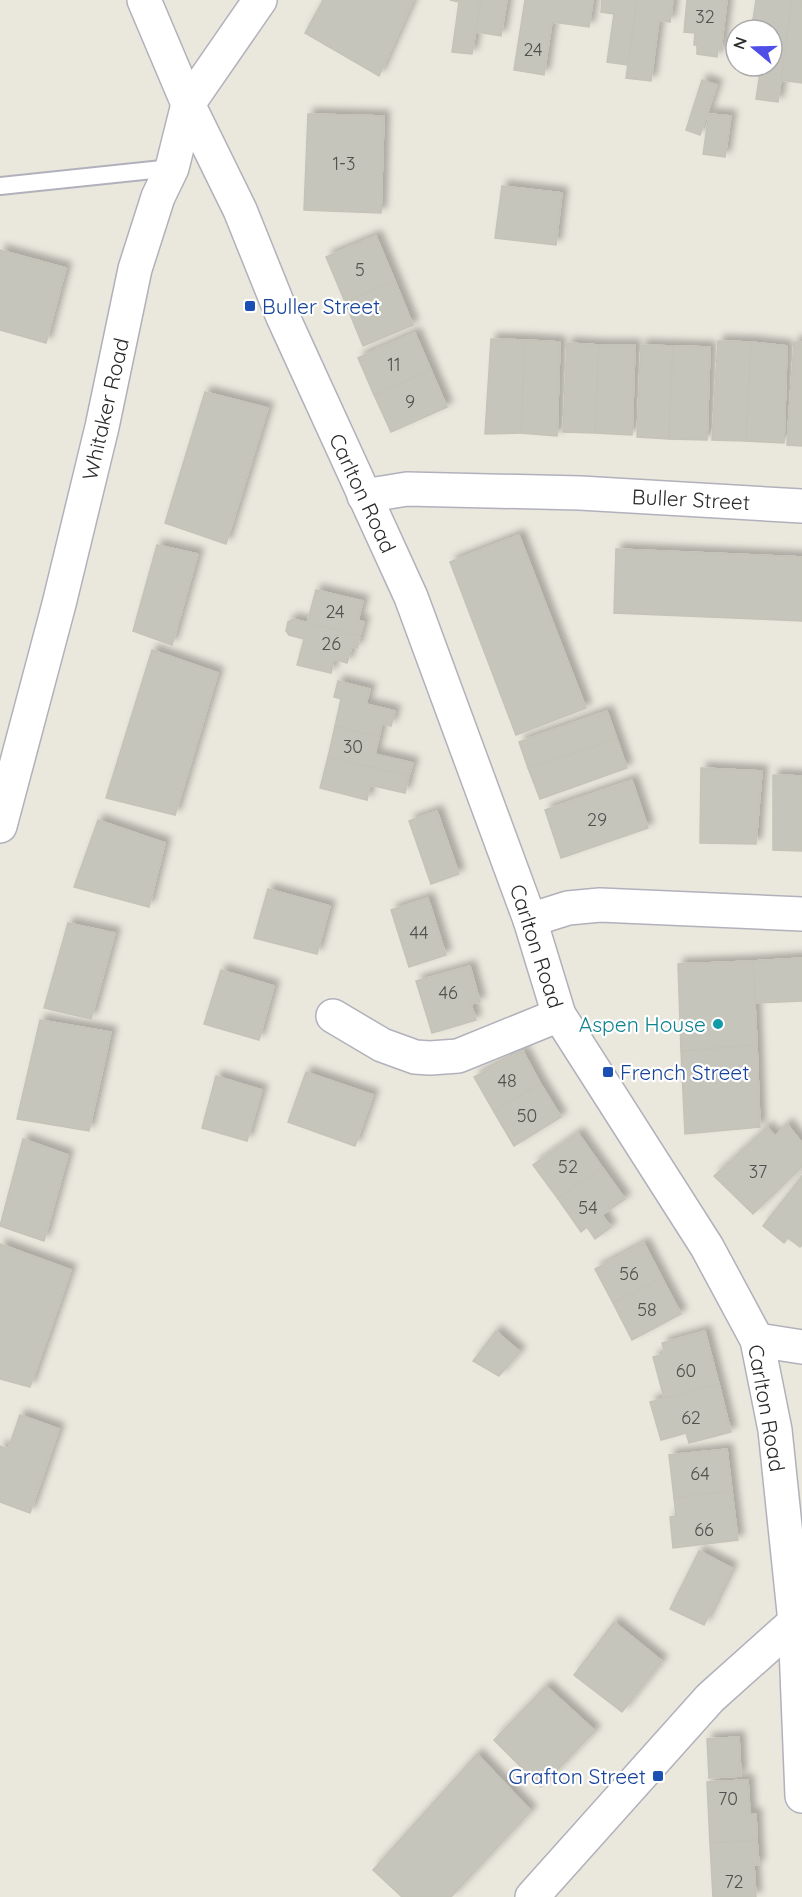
<svg xmlns="http://www.w3.org/2000/svg" width="802" height="1897" font-family="Quicksand,sans-serif">
<style>
.building{fill:#c6c5bc;stroke:#c5c3b7;stroke-width:1.5;filter:url(#shadow)}
.lines{fill:none;stroke-linecap:round;stroke-linejoin:round}
.service-casing{stroke:#b1b1bc;stroke-width:20}
.minor-casing{stroke:#b1b1bc;stroke-width:36}
.tertiary-casing{stroke:#b1b1bc;stroke-width:36}
.service{stroke:#fff;stroke-width:16}
.minor{stroke:#fff;stroke-width:33}
.tertiary{stroke:#fff;stroke-width:33}
.transit-dot{fill:#1a4fb4;stroke:#fff;stroke-width:2}
.culture-dot{fill:#0f9aa8;stroke:#fff;stroke-width:2}
.labels{text-anchor:middle;dominant-baseline:central;stroke-width:4.5;stroke-linejoin:round;paint-order:stroke}
.number-label{font-size:18px;fill:#51514e}
.transit-label{font-size:21px;fill:#164399;stroke:#fff;text-anchor:start}
.street-label{font-size:21px;fill:#2a2a2a;stroke:#fff}
.culture-label{font-size:21px;fill:#0d838f;stroke:#fff;text-anchor:end}
</style>
<defs>
<filter id="shadow"><feDropShadow dx="5.5" dy="-5.5" stdDeviation="3" flood-color="#0004"/></filter>
</defs>
<rect width="100%" height="100%" fill="#eae7dd"/>
<!-- building -->
<g class="building">
<path d="M323 0H413L379 76 305 33Z"/>
<path d="M481 0 472 54 452 52 459 2 450 0Z"/>
<path d="M481 0H507L501 36 476 32Z"/>
<path d="M525 0H593L589 27 552 22 544 75 514 70Z"/>
<path d="M602 0H637L628 65 607 62 614 14 601 12Z"/>
<path d="M637 0H673L670 22 659 20 651 81 626 78Z"/>
<path d="M687 0H727L721 50 718 49 717 57 697 54V45H694L695 33 684 32Z"/>
<path d="M756 0H792L778 102 756 99 761 66H772V30L752 26Z"/>
<path d="M792 0H802V83L781 80Z"/>
<path d="M702 80 717 85 700 135 686 130Z"/>
<path d="M308 114 384 116 381 213 304 210Z"/>
<path d="M709 114 731 116 725 157 703 154Z"/>
<path d="M502 186 562 193 556 245 495 238Z"/>
<path d="M376 236 395 281 345 302 326 257Z"/>
<path d="M0 250 66 268 46 343 0 330Z"/>
<path d="M395 281 413 325 363 346 345 302Z"/>
<path d="M415 333 431 370 374 395 358 358Z"/>
<path d="M491 339 525 340 521 433 485 434Z"/>
<path d="M525 340 560 342 557 436 521 433Z"/>
<path d="M718 341 751 342 746 441 712 440Z"/>
<path d="M751 342 787 346 784 443 746 441Z"/>
<path d="M794 342H802V446L787 445Z"/>
<path d="M567 343 599 345 595 433 563 432Z"/>
<path d="M599 345H635L632 435 595 433Z"/>
<path d="M641 345 673 346 669 439 637 437Z"/>
<path d="M673 346 710 347 707 440 669 439Z"/>
<path d="M431 370 447 407 391 432 374 395Z"/>
<path d="M205 392 268 408 226 544 165 523Z"/>
<path d="M519 535 586 708 516 735 450 562Z"/>
<path d="M157 545 198 554 172 645 133 631Z"/>
<path d="M616 549 802 557V621L614 613Z"/>
<path d="M316 590 363 601 358 620 364 622 360 636 307 623Z"/>
<path d="M293 619 360 636 357 648 352 646 347 663 334 659 331 673 297 665 304 639 289 635 286 631 288 622Z"/>
<path d="M152 650 218 673 175 815 106 798Z"/>
<path d="M338 681 370 689 366 704 395 711 391 726 382 723 379 737 335 726 341 699 334 697Z"/>
<path d="M607 711 617 739 528 768 519 742Z"/>
<path d="M335 726 379 737 375 754 413 763 409 776 328 757Z"/>
<path d="M617 739 627 768 540 799 528 768Z"/>
<path d="M328 757 409 776 405 793 370 785 367 800 320 788Z"/>
<path d="M701 768 762 771 756 844 700 843Z"/>
<path d="M773 775 802 776V851L773 850Z"/>
<path d="M632 780 648 828 561 858 545 810Z"/>
<path d="M437 811 459 874 431 884 409 821Z"/>
<path d="M98 820 165 843 149 907 74 887Z"/>
<path d="M268 889 330 906 317 954 254 938Z"/>
<path d="M428 898 446 955 409 967 391 910Z"/>
<path d="M68 923 115 933 91 1019 44 1008Z"/>
<path d="M802 958V1001L756 1003 753 961Z"/>
<path d="M753 961 757 1045 681 1051 678 964Z"/>
<path d="M470 966 480 1002 471 1004 476 1020 432 1033 416 981Z"/>
<path d="M221 970 274 986 259 1040 204 1024Z"/>
<path d="M40 1020 111 1032 89 1131 17 1119Z"/>
<path d="M757 1045 760 1127 685 1134 681 1051Z"/>
<path d="M523 1051 540 1083 494 1112 474 1077Z"/>
<path d="M306 1072 373 1095 355 1146 288 1122Z"/>
<path d="M216 1076 262 1090 247 1141 202 1128Z"/>
<path d="M540 1083 561 1117 514 1146 494 1112Z"/>
<path d="M787 1124 802 1143V1167L753 1214 714 1176 767 1127 775 1136Z"/>
<path d="M578 1133 602 1167 558 1199 533 1165Z"/>
<path d="M23 1139 68 1155 44 1241 0 1226Z"/>
<path d="M602 1167 625 1199 602 1215 611 1227 595 1239 587 1227 581 1232 558 1199Z"/>
<path d="M802 1176V1245L800 1247 788 1238 784 1243 763 1226Z"/>
<path d="M644 1243 662 1278 613 1303 595 1269Z"/>
<path d="M0 1244 71 1270 30 1387 0 1379Z"/>
<path d="M662 1278 681 1314 632 1340 613 1303Z"/>
<path d="M496 1331 520 1352 499 1376 473 1361Z"/>
<path d="M705 1331 719 1384 664 1398 653 1357 665 1354 662 1343Z"/>
<path d="M719 1384 731 1432 689 1443 686 1433 661 1440 650 1402Z"/>
<path d="M20 1415 59 1429 30 1513 0 1502V1446L8 1449Z"/>
<path d="M727 1449 732 1491 674 1498 669 1455Z"/>
<path d="M732 1491 738 1540 673 1548 670 1517 676 1516 674 1498Z"/>
<path d="M699 1551 732 1568 704 1625 670 1609Z"/>
<path d="M614 1622 662 1661 622 1712 574 1675Z"/>
<path d="M546 1686 595 1731 541 1787 494 1740Z"/>
<path d="M739 1737 741 1776 709 1778 707 1739Z"/>
<path d="M477 1754 531 1811 451 1897H402L373 1870Z"/>
<path d="M748 1780 750 1814H756L757 1840 710 1843 707 1782Z"/>
<path d="M757 1840 759 1865H754L756 1897H713L710 1843Z"/>
</g>
<g class="lines">
<defs>
<path id="service" d="M0 186 172 168"/>
<g id="minor">
<path d="M364 496 407 489 580 493 802 506"/>
<path d="M530 920 568 908 600 905 802 914"/>
<path d="M333 1016 382 1045 415 1057 430 1058 458 1056 559 1015"/>
<path d="M757 1340 802 1347"/>
<path d="M532 1897 710 1698 795 1622"/>
</g>
<g id="tertiary">
<path d="M144 0 188 104 240 210 283 317 411 597 530 920 559 1015 707 1247 757 1340 775 1430 795 1622 802 1796"/>
<path d="M0 826 59 604 102 427 135 269 158 197 172 168 188 104 260 0"/>
</g>
</defs>
<!-- service casing -->
<use href="#service" class="service-casing"/>
<!-- minor casing -->
<use href="#minor" class="minor-casing"/>
<!-- tertiary casing -->
<use href="#tertiary" class="tertiary-casing"/>
<!-- service -->
<use href="#service" class="service"/>
<!-- minor -->
<use href="#minor" class="minor"/>
<!-- tertiary -->
<use href="#tertiary" class="tertiary"/>
</g>
<!-- markers -->
<g class="transit-dot">
<rect x="244" y="300" width="12" height="12" rx="3"/>
<rect x="602" y="1066" width="12" height="12" rx="3"/>
<rect x="652" y="1770" width="12" height="12" rx="3"/>
</g>
<circle class="culture-dot" cx="718" cy="1024" r="6"/>
<g class="labels">
<!-- number labels -->
<g class="number-label">
<text x="705" y="16">32</text>
<text x="533" y="49">24</text>
<text x="344" y="163">1-3</text>
<text x="360" y="269">5</text>
<text x="394" y="364">11</text>
<text x="410" y="401">9</text>
<text x="335" y="611">24</text>
<text x="331" y="643">26</text>
<text x="353" y="746">30</text>
<text x="597" y="819">29</text>
<text x="419" y="932">44</text>
<text x="448" y="992">46</text>
<text x="507" y="1080">48</text>
<text x="527" y="1115">50</text>
<text x="568" y="1166">52</text>
<text x="758" y="1171">37</text>
<text x="588" y="1207">54</text>
<text x="629" y="1273">56</text>
<text x="647" y="1309">58</text>
<text x="686" y="1370">60</text>
<text x="691" y="1417">62</text>
<text x="700" y="1473">64</text>
<text x="704" y="1529">66</text>
<text x="728" y="1798">70</text>
<text x="734" y="1881">72</text>
</g>
<!-- transit labels -->
<g class="transit-label">
<text x="262" y="306">Buller Street</text>
<text x="620" y="1072">French Street</text>
<text x="646" y="1776" text-anchor="end">Grafton Street</text>
</g>
<!-- street labels -->
<g class="street-label">
<text transform="translate(105 409) rotate(-77)">Whitaker Road</text>
<text transform="translate(363 493) rotate(65)">Carlton Road</text>
<text transform="translate(691 499) rotate(3)">Buller Street</text>
<text transform="translate(537 946) rotate(72)">Carlton Road</text>
<text transform="translate(767 1408) rotate(80)">Carlton Road</text>
</g>
<!-- culture labels -->
<g class="culture-label">
<text x="706" y="1024">Aspen House</text>
</g>
</g>
<!-- north arrow -->
<g transform="translate(754 48) rotate(289)"><circle r="28" fill="#ffffff" stroke="#aaaaaa" stroke-width="1.5"/>
<path d="M0-4.5L10 22L0 15L-10 22Z" fill="#4f4ee6"/>
<text y="-9" font-size="16" font-weight="bold" text-anchor="middle" fill="#2a2a2a">N</text>
</g>
</svg>
